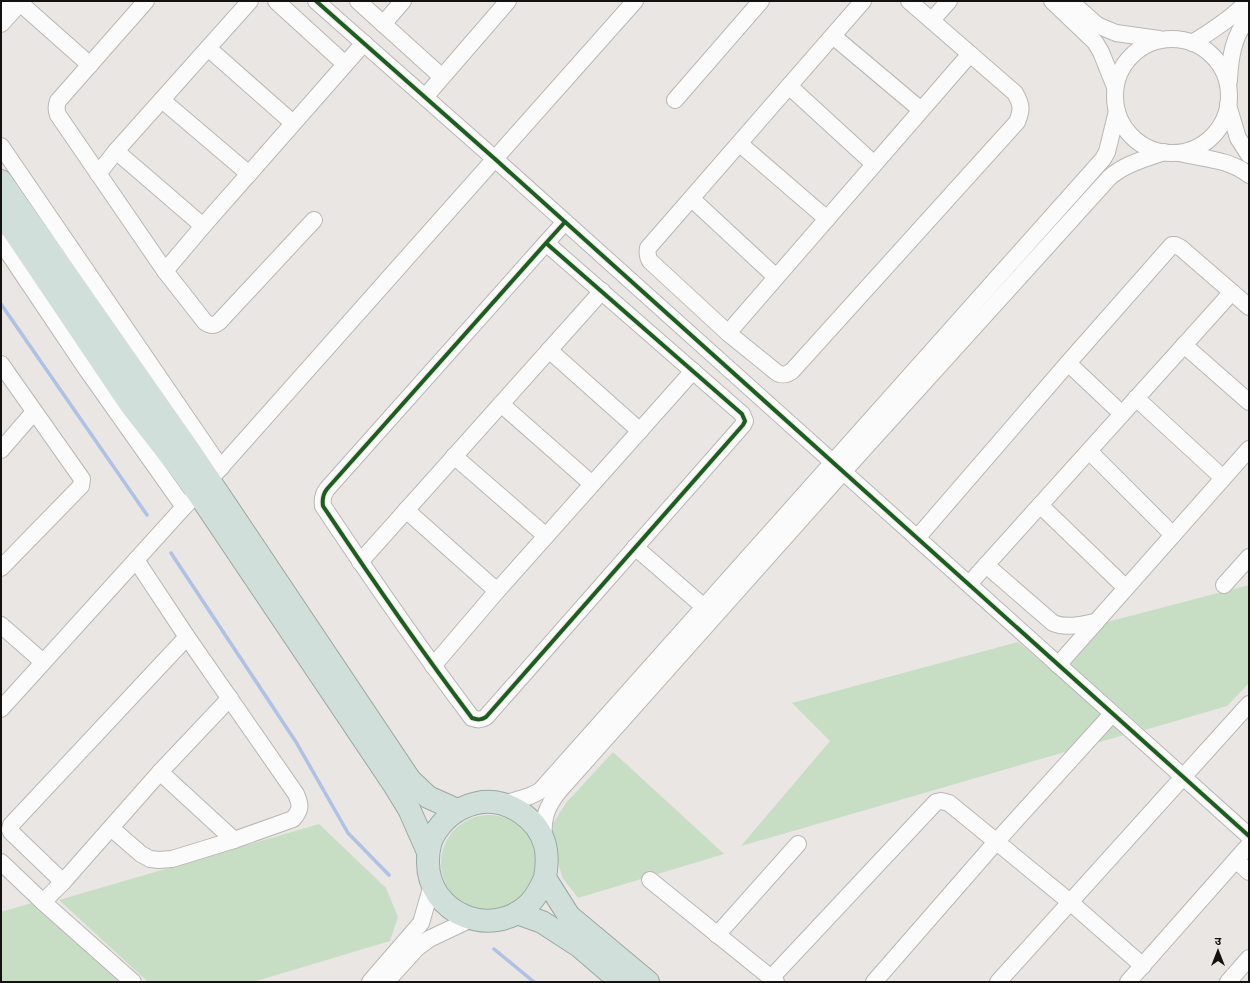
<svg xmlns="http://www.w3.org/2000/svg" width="1250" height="983" font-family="'IBM Plex Sans','Noto Sans Devanagari',sans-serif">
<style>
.green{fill:#c7dec5}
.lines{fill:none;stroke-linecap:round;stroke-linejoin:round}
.stream{stroke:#afc1e4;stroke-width:3.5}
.minor-casing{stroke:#b9b7b5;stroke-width:18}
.highway-casing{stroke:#99a9a2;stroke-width:24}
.minor{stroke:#fcfbfb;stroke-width:16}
.highway{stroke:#d0dfda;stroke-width:22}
.cycleway-casing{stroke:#ece6e0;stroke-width:6}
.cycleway{stroke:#1b5e20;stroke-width:4}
</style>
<rect width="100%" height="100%" fill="#e9e6e3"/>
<!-- green -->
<g class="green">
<path d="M1249 585V683L1227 706 1145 730 1068 663 1107 622Z"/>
<path d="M1018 642 1127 734 741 846 830 741 792 703Z"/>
<path d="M613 752 724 854 578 898 562 877 550 828 566 803Z"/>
<circle cx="489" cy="863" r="48"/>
<path d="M319 824 386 888 398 917 390 941 253 982H148L59 900Z"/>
<path d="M35 902 121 982H1V912Z"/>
</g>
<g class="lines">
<!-- stream -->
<g class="stream">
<path d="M1 304 147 515"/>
<path d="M171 553 296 742 348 833 389 875"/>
<path d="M494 949 534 982"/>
</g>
<defs>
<g id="minor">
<path d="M146 1 58 101C56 106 56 110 58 115L165 271 205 322C211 326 214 326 219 322L314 220"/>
<path d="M276 1 345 64"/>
<path d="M316 1 495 159 1249 836"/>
<path d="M358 1 442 77"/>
<path d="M863 1 648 248C647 253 647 256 650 261L728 333 776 372C782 376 786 375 792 371L1017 122C1022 110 1022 105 1015 93L909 1"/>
<path d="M1052 1 1095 42 1101 52 1115 87"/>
<path d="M1070 1 1097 25 1116 33 1159 39"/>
<path d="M20 3 90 65"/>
<path d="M1 6 5 1"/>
<path d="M932 20 949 1"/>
<path d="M1 24 22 1"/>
<path d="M383 24 403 1"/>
<path d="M833 36 921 110"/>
<circle cx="1172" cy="96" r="57"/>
<path d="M1192 43C1212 31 1232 18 1248 1"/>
<path d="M208 48 293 123"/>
<path d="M1229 81C1230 58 1233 36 1249 17"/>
<path d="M789 86 874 164"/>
<path d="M425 97 508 1"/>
<path d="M162 100 249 174"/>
<path d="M675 100 761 1"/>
<path d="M1228 105 1238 138 1249 155"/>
<path d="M740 144 827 219"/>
<path d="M1 146 221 468"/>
<path d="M116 151 203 226"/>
<path d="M1179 153C1204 159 1229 159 1249 175"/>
<path d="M98 174 116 151 250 1"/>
<path d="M692 199 776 277"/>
<path d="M1 242 87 370 184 507"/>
<path d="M546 243 742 414 745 421 743 425 486 717C481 720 478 720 472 718 420 649 371 578 323 506 322 499 323 494 327 489L546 243 565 222"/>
<path d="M165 271 203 226 364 43"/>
<path d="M728 333 970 54"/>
<path d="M1184 345 1249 402"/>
<path d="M549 350 640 431"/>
<path d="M1068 363 1122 414"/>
<path d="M1 364 82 479 81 486 1 568"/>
<path d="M1136 398 1223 478"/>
<path d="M501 404 592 484"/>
<path d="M1 450 34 412"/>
<path d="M1089 451 1173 535"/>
<path d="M454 456 546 536"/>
<path d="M1040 505 1126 588"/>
<path d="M406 510 497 591"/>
<path d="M917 538 1068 363 1172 245H1175L1181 248 1249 307"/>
<path d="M635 547 704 607"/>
<path d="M360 562 602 291"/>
<path d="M986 565 1053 623C1067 629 1082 624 1096 622"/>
<path d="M969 584 1232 292"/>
<path d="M1224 585 1249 557"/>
<path d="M1 625 43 662"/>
<path d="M1058 665 1249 449"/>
<path d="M433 666 497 591 693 371"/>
<path d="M1 709 184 507 198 493 635 1"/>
<path d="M160 772 234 840"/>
<path d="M503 804 530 796 540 791 1103 159 1107 152 1117 111"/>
<path d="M111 828 141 854 150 859 159 860 172 859 234 840 293 819C301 810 301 805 296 794L187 637 136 560"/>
<path d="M544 840C542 820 546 807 559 791L843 472 1109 178C1124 164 1145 159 1164 152"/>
<path d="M1236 860 1249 872"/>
<path d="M1 862 43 902 133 982"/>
<path d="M650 880 776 982"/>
<path d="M63 882 11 832 10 830 11 825 187 637"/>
<path d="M43 902 63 882 160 772 230 698"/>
<path d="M717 935 798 844"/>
<path d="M771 978 936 802 941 801 949 803 1070 902 1143 966"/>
<path d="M370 982 421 923 432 885"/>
<path d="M386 982 417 948 429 939 471 919"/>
<path d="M874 982 996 842 1112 714"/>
<path d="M998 982 1249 704"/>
<path d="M1128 982 1249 845"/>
<path d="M1228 982 1249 958"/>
</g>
<g id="highway">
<path d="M1 181 191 453 410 780 428 797 457 810"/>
<path d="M1 212 131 405 180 468 198 493 393 783 409 809 428 852"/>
<path d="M545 878C541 887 537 896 529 904 492 940 427 914 428 861 428 850 430 839 437 830 448 814 463 805 482 802 509 799 538 819 545 845 548 856 547 866 545 878L569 916 648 982"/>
<path d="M517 913 542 922 579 946 621 982"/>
</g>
</defs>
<!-- minor casing -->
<use href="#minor" class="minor-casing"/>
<!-- highway casing -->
<use href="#highway" class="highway-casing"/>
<!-- minor -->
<use href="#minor" class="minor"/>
<!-- highway -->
<use href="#highway" class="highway"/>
<defs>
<g id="cycleway">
<path d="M316 1 495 159 1249 836"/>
<path d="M546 243 742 414 745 421 743 425 486 717C481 720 478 720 472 718 420 649 371 578 323 506 322 499 323 494 327 489L546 243 565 222"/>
</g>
</defs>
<!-- cycleway casing -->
<use href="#cycleway" class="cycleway-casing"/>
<!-- cycleway -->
<use href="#cycleway" class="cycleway"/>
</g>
<!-- border -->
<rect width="1250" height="983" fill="none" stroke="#141210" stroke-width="4"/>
<!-- north arrow -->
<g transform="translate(1218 951)" stroke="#ece6e0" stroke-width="3" paint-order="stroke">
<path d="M0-3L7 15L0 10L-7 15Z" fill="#141210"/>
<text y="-6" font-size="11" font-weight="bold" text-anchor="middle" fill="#141210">उ</text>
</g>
</svg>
